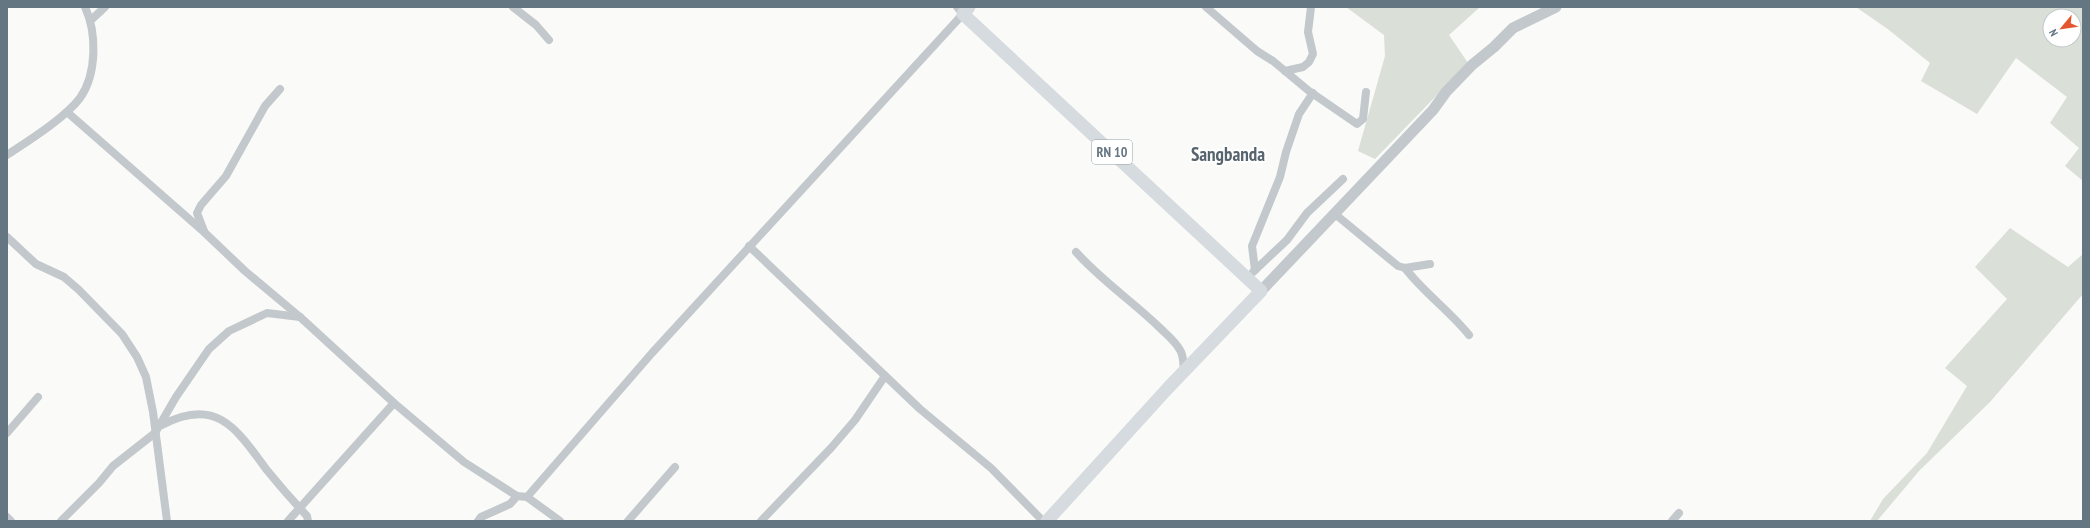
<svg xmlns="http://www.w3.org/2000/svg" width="2090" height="528" font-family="'PT Sans Narrow',sans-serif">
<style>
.green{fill:#dadfd7;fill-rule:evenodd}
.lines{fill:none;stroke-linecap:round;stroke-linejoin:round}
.minor{stroke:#c3c8cc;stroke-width:8}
.tertiary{stroke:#c3c8cc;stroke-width:11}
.primary{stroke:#d6dbdf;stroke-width:13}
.labels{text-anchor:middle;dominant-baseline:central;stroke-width:4;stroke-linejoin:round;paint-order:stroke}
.shield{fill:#fff;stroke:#939fa8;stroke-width:1}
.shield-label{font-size:14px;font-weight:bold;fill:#657683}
.district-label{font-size:19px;font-weight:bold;fill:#57646e;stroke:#fff}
</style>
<rect width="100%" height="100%" fill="#fafaf8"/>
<!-- green -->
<g class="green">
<path d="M1346 7H1480L1449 35 1468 63 1375 159 1358 151 1385 56 1384 35Z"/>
<path d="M1856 7H2083V181L2065 166 2079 148 2050 123 2067 97 2016 58 1977 114 1921 81 1930 63 1889 30ZM2050 16H2074V40H2050Z"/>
<path d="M2010 228 2068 267 2083 254V294L1990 402 1919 471 1877 521H1870L1883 499 1927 453 1967 386 1945 368 2007 299 1975 267Z"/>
</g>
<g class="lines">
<!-- minor -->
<g class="minor">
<path d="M513 7 536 25 549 40"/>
<path d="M1206 7 1257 51 1273 61 1309 91 1357 124 1363 119 1366 92"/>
<path d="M91 20 105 7"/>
<path d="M1285 71 1303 67 1309 62 1313 54 1308 32 1311 7"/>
<path d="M67 112 204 232 245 271 300 317 394 403 464 462 517 496 527 497 560 521"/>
<path d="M7 155C28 141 65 118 80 98 97 74 97 33 85 7"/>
<path d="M1335 214 1398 266 1405 268 1430 264"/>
<path d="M204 231 197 213 201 205 226 176 265 106 280 89"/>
<path d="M7 237 36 264 64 277 79 290 122 334 137 357 146 377 153 412 167 521"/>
<path d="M749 246 920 409 991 468 1043 521"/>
<path d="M1076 252C1101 280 1132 301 1159 327 1166 334 1175 341 1180 350 1184 356 1183 364 1184 371"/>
<path d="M1405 268C1424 293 1450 311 1469 335"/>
<path d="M1255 270 1252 246 1280 177 1286 152 1299 114 1313 93"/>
<path d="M1253 272 1287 240 1307 213 1343 179"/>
<path d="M162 425C216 396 237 429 266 469 279 485 292 500 307 516L308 521"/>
<path d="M7 433 38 397"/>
<path d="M527 497 652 353 963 14 957 7"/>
<path d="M7 517 11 521"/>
<path d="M61 521 99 483 113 466 155 433 176 397 200 362 209 349 229 331 267 313 300 317"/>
<path d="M288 521 394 403"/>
<path d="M478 521 481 517 510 504 517 496"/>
<path d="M628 521 675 467"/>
<path d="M761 521 831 448 855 420 885 376"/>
<path d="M1672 521 1679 513"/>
</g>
<!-- tertiary -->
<path class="tertiary" d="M1261 291 1433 110 1446 92 1472 65 1494 47 1513 28 1556 7"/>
<!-- primary -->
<path class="primary" d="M969 7 963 14 1261 291 1168 388 1047 521"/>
</g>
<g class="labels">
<!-- shield labels -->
<rect class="shield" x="1092" y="140" width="40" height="24" rx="3"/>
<g class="shield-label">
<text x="1112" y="152">RN 10</text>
</g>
<!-- district labels -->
<g class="district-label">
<text x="1228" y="154">Sangbanda</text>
</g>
</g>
<!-- border -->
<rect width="2090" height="528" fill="none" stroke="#657683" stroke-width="16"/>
<!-- north arrow -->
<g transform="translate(2062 28) rotate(241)"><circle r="19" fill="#ffffff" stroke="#c1c8cd"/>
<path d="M0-3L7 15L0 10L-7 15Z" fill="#e4572e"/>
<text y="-6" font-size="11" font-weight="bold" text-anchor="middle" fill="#657683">N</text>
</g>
</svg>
